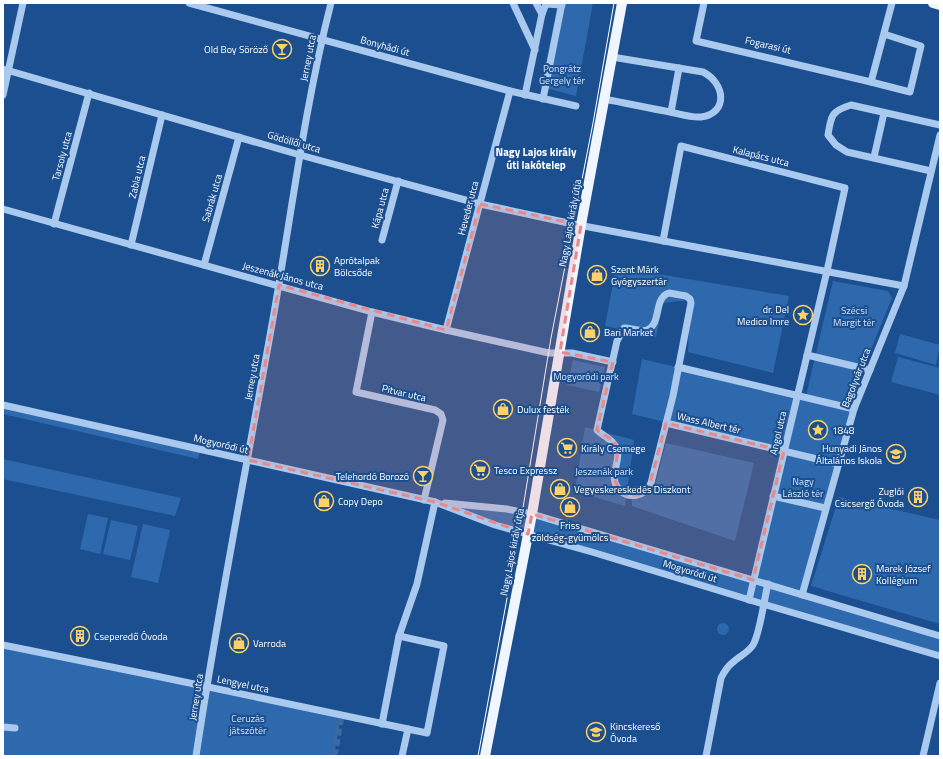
<svg xmlns="http://www.w3.org/2000/svg" width="943" height="759" font-family="'Titillium Web',sans-serif">
<style>
.green{fill:#2e69ad}
.lines{fill:none;stroke-linecap:round;stroke-linejoin:round}
.minor-tunnel{stroke:#3d69a0;stroke-width:7;stroke-dasharray:7 3.5;stroke-linecap:butt}
.minor{stroke:#a9c9ee;stroke-width:7}
.major{stroke:#f0f6ff;stroke-width:10}
.tram{stroke:#fff;stroke-width:1}
.marked{fill:#e88989;fill-opacity:0.2;stroke:#e88989;stroke-width:3;stroke-dasharray:8 5;stroke-linejoin:round}
.labels{text-anchor:middle;dominant-baseline:central;stroke-width:4;stroke-linejoin:round;paint-order:stroke}
.street-label{font-size:10px;fill:#fff;stroke:#1b4f8f}
.poi-label{font-size:10px;fill:#fff;stroke:#1b4f8f;text-anchor:start}
.park-label{font-size:10px;fill:#cfe3fa;stroke:#1b4f8f}
.neighbourhood-label{font-size:11px;font-weight:bold;fill:#fff;stroke:#1b4f8f}
</style>
<rect width="100%" height="100%" fill="#1b4f8f"/>
<!-- green -->
<g class="green">
<path d="M558 3H593L576 96 541 87Z"/>
<path d="M616 267 789 296 773 373 688 352 690 300 663 303 656 337 605 326Z"/>
<path d="M833 281 888 291 892 298 848 406 806 396Z"/>
<path d="M900 334 940 345 936 365 895 353Z"/>
<path d="M898 357 940 368V395L891 382Z"/>
<path d="M642 359 854 409 838 464 632 414Z"/>
<path d="M573 360 605 367 599 392 567 385Z"/>
<path d="M3 407 200 452 198 459 3 414Z"/>
<path d="M585 427 634 440 625 506 575 491Z"/>
<path d="M666 443 754 463 735 541 632 506 631 486H655Z"/>
<path d="M786 454 836 466 800 590 756 578Z"/>
<path d="M3 459 181 498 175 516 3 479Z"/>
<path d="M839 497 940 520V624L811 586Z"/>
<path d="M435 502 507 509 940 636V656L592 552Z"/>
<path d="M88 514 108 518 100 554 80 549Z"/>
<path d="M111 520 138 526 130 560 103 554Z"/>
<path d="M143 524 170 530 158 583 131 577Z"/>
<circle cx="723" cy="629" r="6"/>
<path d="M3 645 341 716 334 756H3Z"/>
</g>
<g class="lines">
<!-- minor-tunnel -->
<path class="minor-tunnel" d="M334 756 341 716"/>
<!-- minor -->
<g class="minor">
<path d="M189 3 510 91 576 106"/>
<path d="M513 3 535 50"/>
<path d="M536 3 542 14"/>
<path d="M704 3 696 41 871 82"/>
<path d="M884 34 921 46 910 92 871 82 892 3"/>
<path d="M3 69 300 155 480 204 573 224 904 286"/>
<path d="M3 95 23 3"/>
<path d="M525 95 542 14 546 4 562 5"/>
<path d="M543 99 562 3"/>
<path d="M604 99C626 103 648 108 670 112 680 114 691 118 701 117 729 113 725 83 703 72L612 57"/>
<path d="M671 112 679 68"/>
<path d="M874 157 884 113"/>
<path d="M931 171 847 152 836 145 828 135C831 116 831 111 851 105L940 125"/>
<path d="M3 209 372 312 446 330 549 353H572L613 362"/>
<path d="M54 224 89 93"/>
<path d="M382 240 398 181"/>
<path d="M663 241 681 146 845 188 827 271 749 600"/>
<path d="M131 245 162 115"/>
<path d="M204 265 239 137"/>
<path d="M669 293 686 296 690 299 691 303 673 396 651 483C648 489 644 494 637 495 632 496 627 496 622 492 605 479 622 462 617 449 613 439 604 437 597 430L617 341 624 328C631 328 641 332 647 330 662 324 653 298 669 293Z"/>
<path d="M372 312 356 392 435 410 441 414 443 420 424 500"/>
<path d="M446 330 510 91"/>
<path d="M807 355 870 370"/>
<path d="M678 367 854 409"/>
<path d="M3 405 435 502 495 525 592 552 763 604 940 656"/>
<path d="M666 423 838 464"/>
<path d="M773 496 825 508"/>
<path d="M445 503 507 509 532 514 940 636"/>
<path d="M802 595 854 409 904 286 940 135"/>
<path d="M3 645 156 676 427 733 444 646 399 636"/>
<path d="M382 724 399 636 417 584 435 502"/>
<path d="M3 727 15 728"/>
<path d="M196 756C218 608 248 460 274 313 292 210 305 105 331 3"/>
<path d="M402 756 408 729"/>
<path d="M706 756 721 678C724 672 727 667 732 663 739 656 748 653 753 645 760 634 764 599 768 584"/>
<path d="M923 756 940 683"/>
</g>
<!-- major -->
<g class="major">
<path d="M933 3 940 5"/>
<path d="M485 756 532 514 581 225 622 3"/>
</g>
<!-- tram -->
<path class="tram" d="M478 756 517 544 551 338 593 123 614 3"/>
</g>
<!-- marked area -->
<path class="marked" d="M480 204 581 225 560 352 613 362 597 430 614 441 618 450 614 478 620 491 626 495H639L649 487 666 423 784 451 753 580 532 514 528 534 435 502 248 460 279 285 446 330Z"/>
<!-- icons -->
<defs>
<symbol id="bar-ring" viewBox="-11 -11 22 22"><circle r="9.5" fill="#1b4f8f" stroke="#ffd166" stroke-width="1.5"/><path d="M-6-5H6L.8 .8V4.5H3.5V6h-7V4.5H-.8V.8Z" fill="#ffd166"/></symbol>
<symbol id="building-ring" viewBox="-11 -11 22 22"><circle r="9.5" fill="#1b4f8f" stroke="#ffd166" stroke-width="1.5"/><path d="M-4-6H4V6H1V3H-1V6H-4ZM-2.5-4.3h1.7v1.8h-1.7ZM.8-4.3h1.7v1.8H.8ZM-2.5-1h1.7V.8h-1.7ZM.8-1h1.7V.8H.8Z" fill="#ffd166"/></symbol>
<symbol id="shop-ring" viewBox="-11 -11 22 22"><circle r="9.5" fill="#1b4f8f" stroke="#ffd166" stroke-width="1.5"/><path d="M-5-2.5h2.3a2.7 3.5 0 0 1 5.4 0H5L5.5 6h-11ZM-1.5-2.5h3a1.5 2.3 0 0 0-3 0Z" fill="#ffd166"/></symbol>
<symbol id="sight-ring" viewBox="-11 -11 22 22"><circle r="9.5" fill="#1b4f8f" stroke="#ffd166" stroke-width="1.5"/><path d="M0-6L1.8-2.2L6-1.7L2.9 1.2L3.7 5.4L0 3.3L-3.7 5.4L-2.9 1.2L-6-1.7L-1.8-2.2Z" fill="#ffd166"/></symbol>
<symbol id="supermarket-ring" viewBox="-11 -11 22 22"><circle r="9.5" fill="#1b4f8f" stroke="#ffd166" stroke-width="1.5"/><path d="M-6-5.5h2.5l.6 2H6L4.5 2H-2.5L-4.4-4H-6ZM-1.5 3.2a1.3 1.3 0 1 0 .1 0ZM3 3.2a1.3 1.3 0 1 0 .1 0Z" fill="#ffd166"/></symbol>
<symbol id="school-ring" viewBox="-11 -11 22 22"><circle r="9.5" fill="#1b4f8f" stroke="#ffd166" stroke-width="1.5"/><path d="M0-5L7-2L0 1L-7-2ZM-4 1L0 2.5L4 1V4Q0 6-4 4Z" fill="#ffd166"/></symbol>
</defs>
<g fill-rule="evenodd">
<use href="#bar-ring" x="271" y="38" width="22" height="22"/>
<use href="#building-ring" x="309" y="255" width="22" height="22"/>
<use href="#shop-ring" x="586" y="264" width="22" height="22"/>
<use href="#sight-ring" x="792" y="304" width="22" height="22"/>
<use href="#shop-ring" x="579" y="321" width="22" height="22"/>
<use href="#shop-ring" x="492" y="398" width="22" height="22"/>
<use href="#sight-ring" x="807" y="419" width="22" height="22"/>
<use href="#supermarket-ring" x="556" y="437" width="22" height="22"/>
<use href="#school-ring" x="885" y="443" width="22" height="22"/>
<use href="#supermarket-ring" x="469" y="459" width="22" height="22"/>
<use href="#bar-ring" x="412" y="465" width="22" height="22"/>
<use href="#shop-ring" x="549" y="478" width="22" height="22"/>
<use href="#building-ring" x="907" y="486" width="22" height="22"/>
<use href="#shop-ring" x="313" y="490" width="22" height="22"/>
<use href="#shop-ring" x="559" y="496" width="22" height="22"/>
<use href="#building-ring" x="851" y="563" width="22" height="22"/>
<use href="#building-ring" x="69" y="625" width="22" height="22"/>
<use href="#shop-ring" x="228" y="632" width="22" height="22"/>
<use href="#school-ring" x="585" y="721" width="22" height="22"/>
</g>
<g class="labels">
<!-- street labels -->
<g class="street-label">
<text transform="translate(768 45) rotate(13)">Fogarasi út</text>
<text transform="translate(385 46) rotate(15)">Bonyhádi út</text>
<text transform="translate(308 58) rotate(-79)">Jerney utca</text>
<text transform="translate(294 142) rotate(16)">Gödöllői utca</text>
<text transform="translate(62 156) rotate(-75)">Tarsoly utca</text>
<text transform="translate(761 156) rotate(14)">Kalapács utca</text>
<text transform="translate(137 177) rotate(-77)">Zabla utca</text>
<text transform="translate(212 198) rotate(-74)">Sabrák utca</text>
<text transform="translate(380 208) rotate(-75)">Kápa utca</text>
<text transform="translate(468 208) rotate(-75)">Heveder utca</text>
<text transform="translate(570 223) rotate(-80)">Nagy Lajos király útja</text>
<text transform="translate(283 276) rotate(15)">Jeszenák János utca</text>
<text transform="translate(252 377) rotate(-80)">Jerney utca</text>
<text transform="translate(856 378) rotate(-69)">Bagolyvár utca</text>
<text transform="translate(404 393) rotate(13)">Pitvar utca</text>
<text transform="translate(709 423) rotate(13)">Wass Albert tér</text>
<text transform="translate(778 433) rotate(-77)">Angol utca</text>
<text transform="translate(221 444) rotate(13)">Mogyoródi út</text>
<text transform="translate(512 552) rotate(-79)">Nagy Lajos király útja</text>
<text transform="translate(690 571) rotate(17)">Mogyoródi út</text>
<text transform="translate(243 684) rotate(12)">Lengyel utca</text>
<text transform="translate(196 697) rotate(-81)">Jerney utca</text>
</g>
<!-- poi labels -->
<g class="poi-label">
<text x="268" y="49" text-anchor="end">Old Boy Söröző</text>
<text x="334" y="260">Aprótalpak<tspan x="334" dy="12">Bölcsőde</tspan></text>
<text x="611" y="269">Szent Márk<tspan x="611" dy="12">Gyógyszertár</tspan></text>
<text x="789" y="309" text-anchor="end">dr. Del<tspan x="789" dy="12">Medico Imre</tspan></text>
<text x="604" y="332">Bari Market</text>
<text x="517" y="409">Dulux festék</text>
<text x="832" y="430">1848</text>
<text x="581" y="448">Király Csemege</text>
<text x="882" y="448" text-anchor="end">Hunyadi János<tspan x="882" dy="12">Általános Iskola</tspan></text>
<text x="494" y="470">Tesco Expressz</text>
<text x="409" y="476" text-anchor="end">Telehordó Borozó</text>
<text x="574" y="489">Vegyeskereskedés Diszkont</text>
<text x="904" y="491" text-anchor="end">Zuglói<tspan x="904" dy="12">Csicsergő Óvoda</tspan></text>
<text x="338" y="501">Copy Depo</text>
<text x="570" y="525" text-anchor="middle">Friss<tspan x="570" dy="12">zöldség-gyümölcs</tspan></text>
<text x="876" y="568">Marek József<tspan x="876" dy="12">Kollégium</tspan></text>
<text x="94" y="636">Cseperedő Óvoda</text>
<text x="253" y="643">Varroda</text>
<text x="610" y="726">Kincskereső<tspan x="610" dy="12">Óvoda</tspan></text>
</g>
<!-- park labels -->
<g class="park-label">
<text x="562" y="68">Pongrátz<tspan x="562" dy="12">Gergely tér</tspan></text>
<text x="854" y="310">Szécsi<tspan x="854" dy="12">Margit tér</tspan></text>
<text x="586" y="376">Mogyoródi park</text>
<text x="604" y="471">Jeszenák park</text>
<text x="803" y="481">Nagy<tspan x="803" dy="12">László tér</tspan></text>
<text x="248" y="718">Ceruzás<tspan x="248" dy="12">játszótér</tspan></text>
</g>
<!-- neighbourhood labels -->
<g class="neighbourhood-label">
<text x="536" y="152">Nagy Lajos király<tspan x="536" dy="13">úti lakótelep</tspan></text>
</g>
</g>
<!-- border -->
<rect width="943" height="759" fill="none" stroke="#ffffff" stroke-width="8"/>
</svg>
